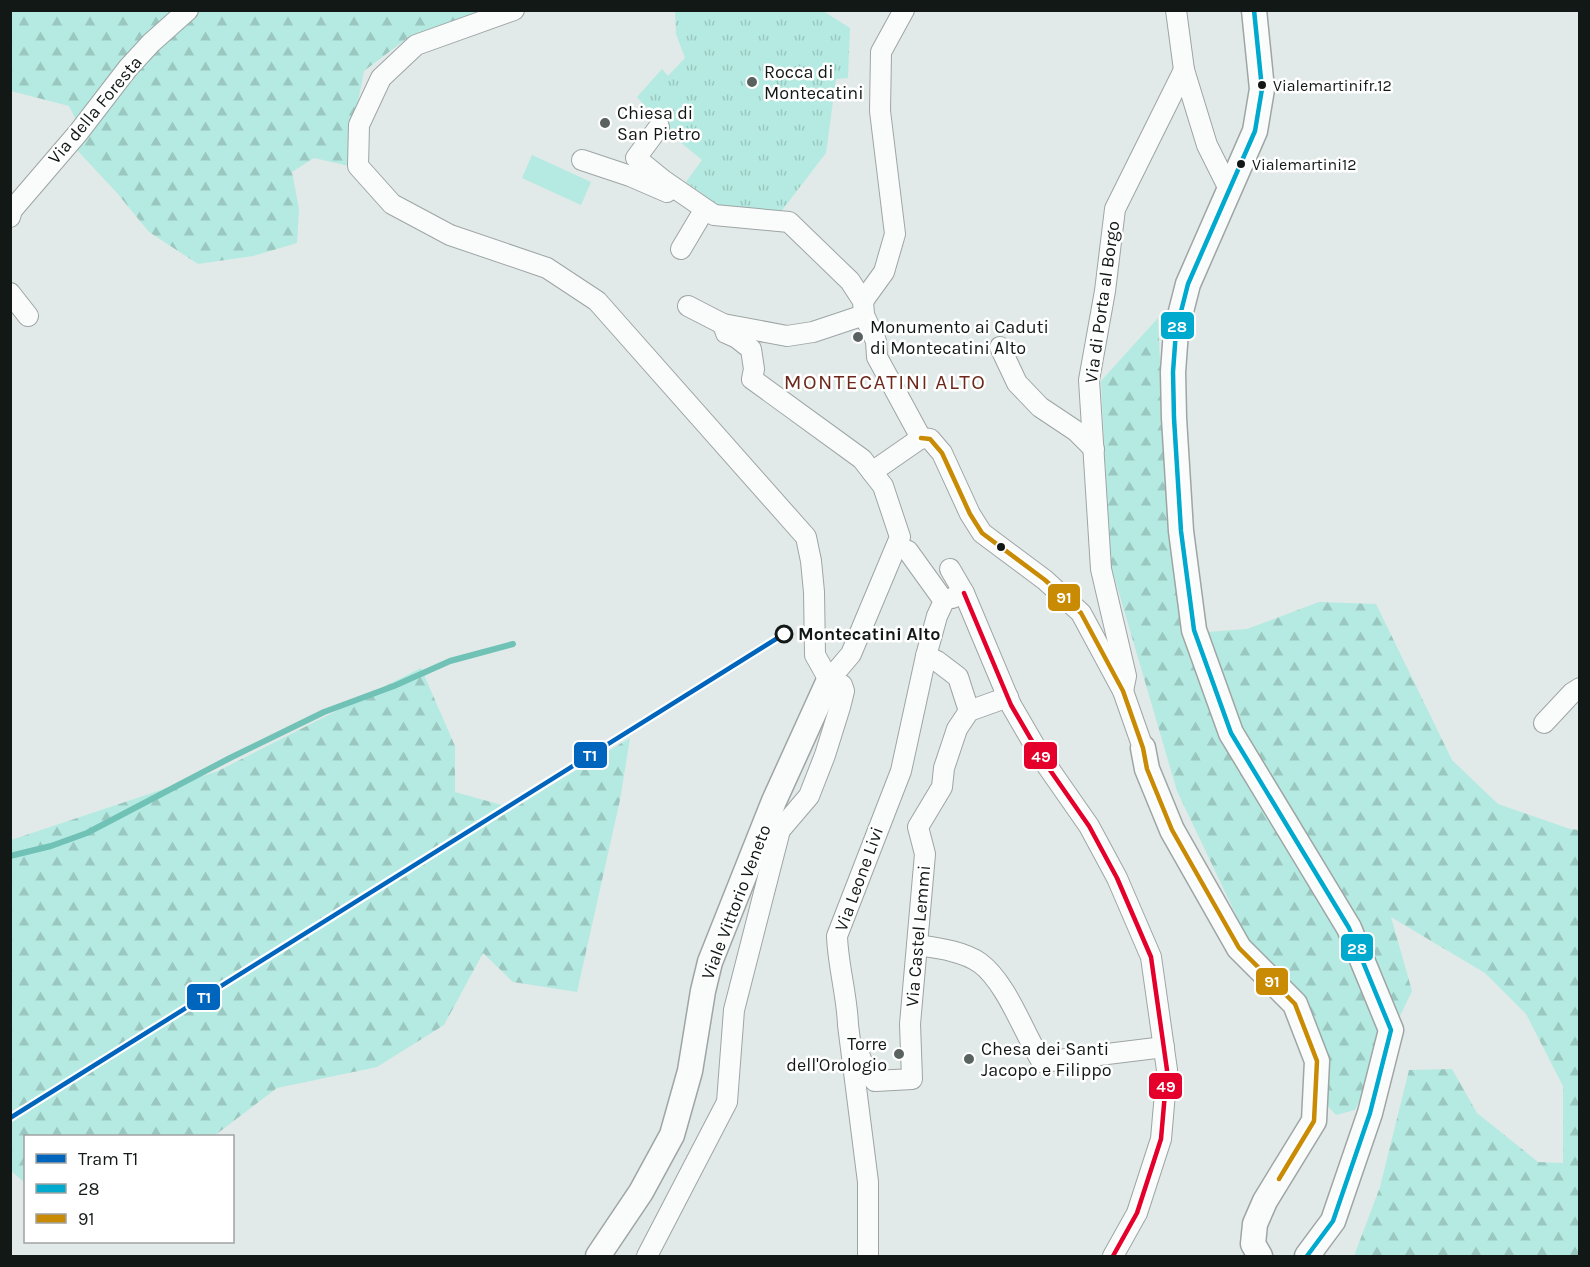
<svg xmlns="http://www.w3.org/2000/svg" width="1590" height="1267" font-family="Karla,sans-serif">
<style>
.grass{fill:url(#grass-tufts)}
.forest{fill:url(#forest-firs)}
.pitch{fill:#b4eae1}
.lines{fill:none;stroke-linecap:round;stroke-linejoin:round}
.stream{stroke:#70c1b6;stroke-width:6}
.minor-casing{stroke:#9ea5a4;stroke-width:22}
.tertiary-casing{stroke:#9ea5a4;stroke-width:27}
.minor{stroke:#fafcfc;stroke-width:20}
.tertiary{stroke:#fafcfc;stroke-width:24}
.bus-1-casing{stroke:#fff;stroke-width:9}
.bus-2-casing{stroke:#fff;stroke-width:9}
.bus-3-casing{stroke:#fff;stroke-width:9}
.bus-1{stroke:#00a9ce;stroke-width:4.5}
.bus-2{stroke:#c98a04;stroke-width:4.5}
.bus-3{stroke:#e4002b;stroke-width:4.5}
.tram-1-casing{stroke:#fff;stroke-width:9}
.tram-1{stroke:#0065bd;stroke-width:4.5}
.poi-dot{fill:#5a6260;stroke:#fff;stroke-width:2}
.bus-dot{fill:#111816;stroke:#fff;stroke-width:2}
.stop-dot{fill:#fff;stroke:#111816;stroke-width:3}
.labels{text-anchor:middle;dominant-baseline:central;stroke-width:5;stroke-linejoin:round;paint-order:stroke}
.bus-label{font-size:16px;fill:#111816;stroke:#fff;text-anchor:start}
.poi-label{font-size:18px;fill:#111816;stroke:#fff;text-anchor:start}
.street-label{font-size:18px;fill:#111816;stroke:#fff}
.stop-label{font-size:18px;font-weight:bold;fill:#111816;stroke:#fff;text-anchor:start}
.quarter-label{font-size:21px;letter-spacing:1.5px;fill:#6c281a;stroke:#fff}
.line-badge{stroke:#fff;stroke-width:2}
.badge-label{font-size:16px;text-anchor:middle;font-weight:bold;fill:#fff}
</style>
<defs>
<pattern id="grass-tufts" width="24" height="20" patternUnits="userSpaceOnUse" patternTransform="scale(1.5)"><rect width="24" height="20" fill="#b4eae1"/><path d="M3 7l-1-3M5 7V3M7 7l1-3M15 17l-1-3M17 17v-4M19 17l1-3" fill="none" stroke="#9ac8c0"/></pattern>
<pattern id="forest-firs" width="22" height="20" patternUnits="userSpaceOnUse" patternTransform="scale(1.5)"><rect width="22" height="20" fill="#b4eae1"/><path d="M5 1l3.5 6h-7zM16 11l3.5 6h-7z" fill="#9ac8c0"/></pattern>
</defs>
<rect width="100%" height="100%" fill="#e1eae8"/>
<!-- grass -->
<path class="grass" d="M675 11H823L850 28 848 78 836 79 826 153 780 213 718 205 686 182 702 160 668 132 637 97 662 69 668 76 685 58 676 34Z"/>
<!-- forest -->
<g class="forest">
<path d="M11 11H482L406 39 364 71 355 117 349 166 314 158 292 172 299 209 297 243 253 256 198 264 149 232 117 193 78 151 77 122 69 106 11 91Z"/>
<path d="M1158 318 1167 507 1181 634 1247 629 1319 602 1376 604 1452 760 1498 804 1570 829 1579 830V1256H1354L1380 1187 1409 1070 1452 1069 1477 1113 1538 1162 1563 1163V1086L1526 1014 1485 973 1391 917 1412 991 1355 1110 1336 1115 1326 1104 1306 997 1248 940 1177 791 1110 562 1101 381Z"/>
<path d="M421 668 455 746V792L513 808 630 738 620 800 577 992 513 982 483 953 444 1025 377 1067 277 1088 214 1136H26L25 1183 10 1170 11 840 218 771Z"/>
</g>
<!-- pitch -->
<path class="pitch" d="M532 155 591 182 581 205 522 178Z"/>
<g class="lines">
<!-- stream -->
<path class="stream" d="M10 856 51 846 87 833 230 758 324 712 394 686 450 661 513 644"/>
<defs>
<g id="minor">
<path d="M514 10 416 45 381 78 359 125 358 166 392 204 450 235 547 268 597 301 806 537 811 561 814 592 815 655 829 680"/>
<path d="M1176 10 1184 70 1207 145 1229 189"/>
<path d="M659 127 636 158 663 180 714 215 789 222 850 281 863 301 864 315"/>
<path d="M582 160 630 176 667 192"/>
<path d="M10 217 12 210 78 133 128 68 151 43 188 10"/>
<path d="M681 249 700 217"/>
<path d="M10 293 28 316"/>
<path d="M863 301 884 272 895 234 880 111 881 52 904 10"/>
<path d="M688 306 723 324 787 336 813 332 864 315 876 341 877 357 921 438 872 472"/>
<path d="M723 324 726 333 737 338 751 349 754 369 752 379 862 459 883 486 900 537 851 654 829 680"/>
<path d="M1000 347 1017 383 1040 407 1076 431 1094 449"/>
<path d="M921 438 930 439 942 453 970 514 982 533 1045 580 1081 613 1123 691 1143 748"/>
<path d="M950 569 964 593 952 598"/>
<path d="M964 593 1011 705 1043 760 1089 826 1117 878 1151 957 1167 1070 1161 1139 1137 1213 1113 1256"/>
<path d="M926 656 937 661 958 677 969 711"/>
<path d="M1123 691 1126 676 1101 569 1089 380 1105 291 1115 209 1184 70"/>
<path d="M1544 723 1572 693 1580 688"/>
<path d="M917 945C937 948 963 951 980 963 1007 983 1024 1034 1042 1062L1164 1047"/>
<path d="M858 1051 865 1070 875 1081 912 1079 910 1024 925 854 918 827 942 787 944 768 957 729 969 711 1008 697"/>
<path d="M647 1256 727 1102 734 1010 780 830 809 796 825 755 840 707 844 691 842 685 829 680"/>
<path d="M868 1256V1182L848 1025C847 995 838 966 837 936L901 771 926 656 937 616 944 601 908 551 897 546"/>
</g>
<g id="tertiary">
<path d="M1254 10 1262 89 1255 131 1188 284 1176 331 1173 372 1174 418 1181 531 1194 630 1231 733 1349 928 1391 1030 1370 1113 1333 1221 1307 1256"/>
<path d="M1143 748 1147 769 1172 830 1239 948 1295 1004 1317 1061 1314 1121 1265 1201 1255 1224 1253 1244 1260 1256"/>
<path d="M598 1256 641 1192 672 1135 690 1071 703 991 710 962 774 801 829 680"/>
</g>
</defs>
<!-- minor casing -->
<use href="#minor" class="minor-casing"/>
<!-- tertiary casing -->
<use href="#tertiary" class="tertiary-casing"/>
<!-- minor -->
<use href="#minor" class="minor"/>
<!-- tertiary -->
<use href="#tertiary" class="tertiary"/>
<defs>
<path id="bus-1" d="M1254 10 1262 89 1255 131 1188 284 1176 331 1173 372 1174 418 1181 531 1194 630 1231 733 1349 928 1391 1030 1370 1113 1333 1221 1307 1256"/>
<path id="bus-2" d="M921 438 930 439 942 453 970 514 982 533 1045 580 1081 613 1123 691 1143 748 1147 769 1172 830 1239 948 1295 1004 1317 1061 1314 1121 1279 1179"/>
<path id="bus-3" d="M964 593 1011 705 1043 760 1089 826 1117 878 1151 957 1167 1070 1161 1139 1137 1213 1113 1256"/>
</defs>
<!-- bus-1 casing -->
<use href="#bus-1" class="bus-1-casing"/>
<!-- bus-2 casing -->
<use href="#bus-2" class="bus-2-casing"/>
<!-- bus-3 casing -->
<use href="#bus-3" class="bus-3-casing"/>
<!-- bus-1 -->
<use href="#bus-1" class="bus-1"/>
<!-- bus-2 -->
<use href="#bus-2" class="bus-2"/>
<!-- bus-3 -->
<use href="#bus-3" class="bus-3"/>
<defs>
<path id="tram-1" d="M10 1118 784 634"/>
</defs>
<!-- tram-1 casing -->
<use href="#tram-1" class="tram-1-casing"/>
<!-- tram-1 -->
<use href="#tram-1" class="tram-1"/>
</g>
<!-- markers -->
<g class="poi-dot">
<circle cx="752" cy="82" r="6"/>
<circle cx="605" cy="123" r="6"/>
<circle cx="858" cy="337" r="6"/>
<circle cx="899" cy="1054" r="6"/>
<circle cx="969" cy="1059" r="6"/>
</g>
<g class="bus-dot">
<circle cx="1262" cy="85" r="5"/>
<circle cx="1241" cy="164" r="5"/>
<circle cx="1001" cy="547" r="5"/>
</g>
<circle class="stop-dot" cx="784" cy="634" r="8"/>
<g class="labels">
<!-- bus labels -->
<g class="bus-label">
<text x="1273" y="85">Vialemartinifr.12</text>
<text x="1252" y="164">Vialemartini12</text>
</g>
<!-- poi labels -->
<g class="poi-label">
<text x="764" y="72">Rocca di<tspan x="764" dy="21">Montecatini</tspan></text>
<text x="617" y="113">Chiesa di<tspan x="617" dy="21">San Pietro</tspan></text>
<text x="870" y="327">Monumento ai Caduti<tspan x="870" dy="21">di Montecatini Alto</tspan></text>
<text x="887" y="1044" text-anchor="end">Torre<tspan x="887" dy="21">dell'Orologio</tspan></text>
<text x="981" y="1049">Chesa dei Santi<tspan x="981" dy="21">Jacopo e Filippo</tspan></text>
</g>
<!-- street labels -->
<g class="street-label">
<text transform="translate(95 110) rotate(-50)">Via della Foresta</text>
<text transform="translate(1102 302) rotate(-82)">Via di Porta al Borgo</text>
<text transform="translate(859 879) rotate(-70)">Via Leone Livi</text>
<text transform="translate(736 902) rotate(-69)">Viale Vittorio Veneto</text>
<text transform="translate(918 936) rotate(-85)">Via Castel Lemmi</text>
</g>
<!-- stop labels -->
<g class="stop-label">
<text x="798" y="634">Montecatini Alto</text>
</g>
<!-- quarter labels -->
<g class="quarter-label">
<text x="885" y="382">MONTECATINI ALTO</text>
</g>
</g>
<g class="line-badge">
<rect x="1160" y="311" width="35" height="29" rx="6" fill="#00a9ce"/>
<rect x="1047" y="583" width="34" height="29" rx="6" fill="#c98a04"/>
<rect x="573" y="741" width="35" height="28" rx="6" fill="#0065bd"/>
<rect x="1023" y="741" width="35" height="29" rx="6" fill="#e4002b"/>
<rect x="1340" y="933" width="34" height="29" rx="6" fill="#00a9ce"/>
<rect x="1255" y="967" width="34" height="29" rx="6" fill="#c98a04"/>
<rect x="186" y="983" width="35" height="28" rx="6" fill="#0065bd"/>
<rect x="1148" y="1072" width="35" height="28" rx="6" fill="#e4002b"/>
</g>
<g class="badge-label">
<text x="1177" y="332">28</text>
<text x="1064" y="603">91</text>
<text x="590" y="761">T1</text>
<text x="1041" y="762">49</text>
<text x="1357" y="954">28</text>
<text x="1272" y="987">91</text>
<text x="204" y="1003">T1</text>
<text x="1166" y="1092">49</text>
</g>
<!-- border -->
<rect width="1590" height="1267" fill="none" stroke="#111816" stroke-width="24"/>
<!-- legend -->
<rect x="24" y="1135" width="210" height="108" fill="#ffffff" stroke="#a0a3a2" stroke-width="1.5"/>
<rect x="36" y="1154" width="30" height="9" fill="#0065bd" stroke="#a0a3a2" stroke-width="1.5"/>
<text x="78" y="1165" font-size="18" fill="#111816">Tram T1</text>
<rect x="36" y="1184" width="30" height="9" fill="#00a9ce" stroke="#a0a3a2" stroke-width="1.5"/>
<text x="78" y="1195" font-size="18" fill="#111816">28</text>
<rect x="36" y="1214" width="30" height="9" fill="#c98a04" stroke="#a0a3a2" stroke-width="1.5"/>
<text x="78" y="1225" font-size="18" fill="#111816">91</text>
</svg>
